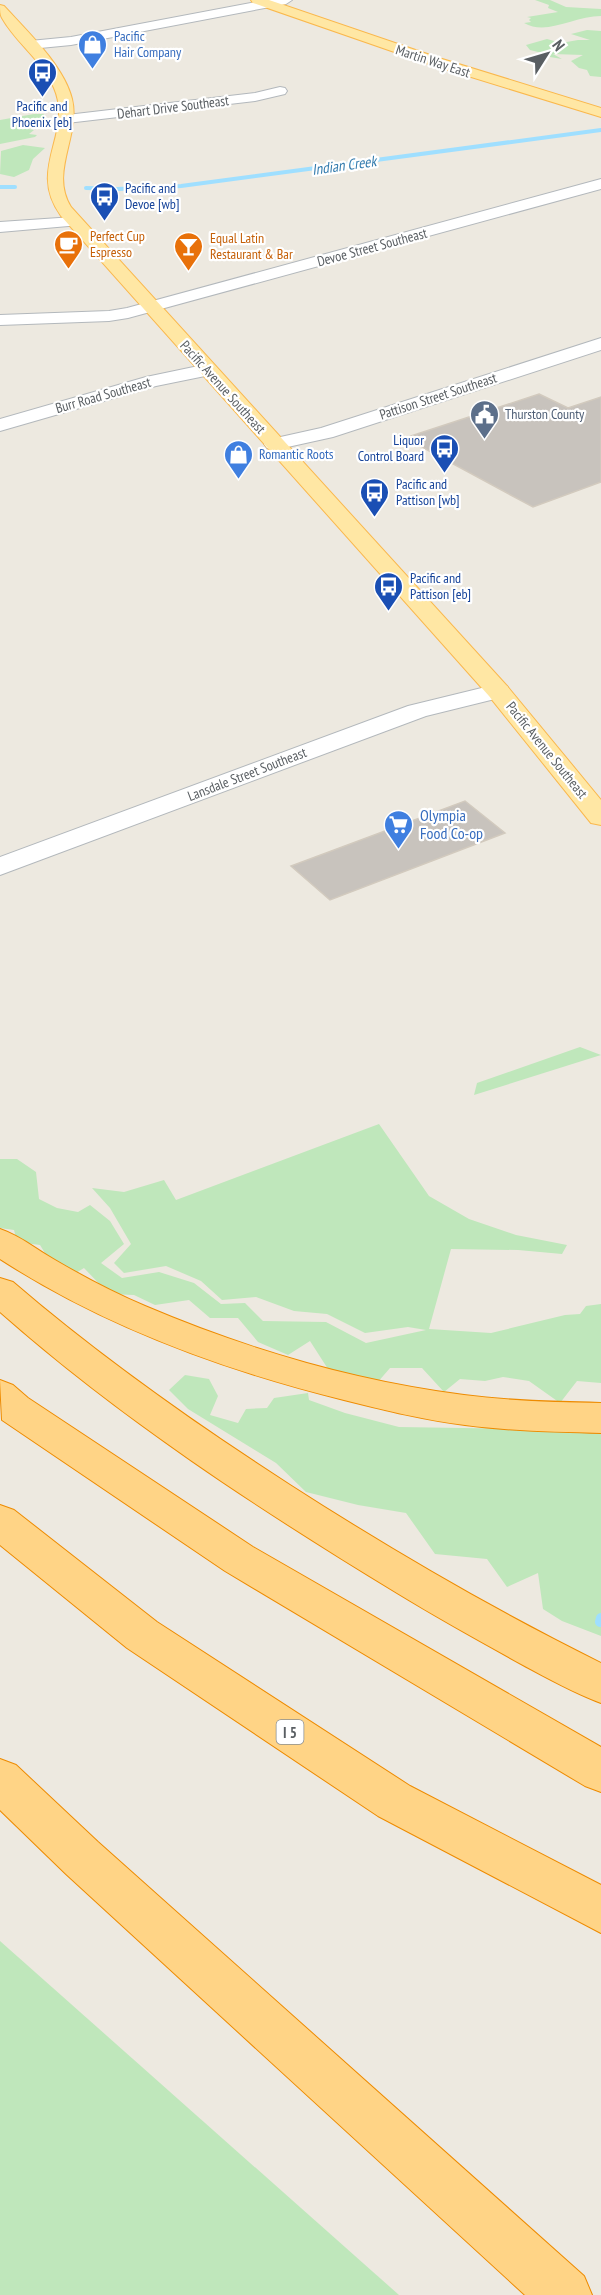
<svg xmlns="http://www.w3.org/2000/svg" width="601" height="2295" font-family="'PT Sans Narrow',sans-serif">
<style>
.green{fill:#bfe7bb}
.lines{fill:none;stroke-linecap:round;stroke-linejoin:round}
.stream-far1{stroke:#9fdfff;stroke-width:4}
.stream{stroke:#9fdfff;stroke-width:10}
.building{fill:#c8c3bd;stroke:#d2cabe;stroke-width:1.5}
.minor-casing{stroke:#b3b8bc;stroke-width:2}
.major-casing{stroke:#fab84d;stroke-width:2}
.highway-casing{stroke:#ee8b00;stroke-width:2}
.minor{fill:#fff;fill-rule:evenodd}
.major{fill:#ffe7a4;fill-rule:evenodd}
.highway{fill:#ffd486;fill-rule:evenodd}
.labels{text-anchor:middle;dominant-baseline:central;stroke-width:4.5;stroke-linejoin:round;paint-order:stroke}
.far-shop-label{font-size:14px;fill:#366cbe;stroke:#fff;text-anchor:start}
.far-street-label{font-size:14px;fill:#595e62;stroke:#fff}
.far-transit-label{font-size:14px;fill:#164399;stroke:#fff;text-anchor:start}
.far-food-label{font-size:14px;fill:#c56008;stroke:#fff;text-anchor:start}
.far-service-label{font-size:14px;fill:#4e5e75;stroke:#fff;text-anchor:start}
.far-water-label{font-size:15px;font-style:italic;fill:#347cae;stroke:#fff}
.shield{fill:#fff;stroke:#8b8e91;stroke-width:1.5}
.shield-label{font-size:15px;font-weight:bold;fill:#595e62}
.shop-label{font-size:16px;fill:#366cbe;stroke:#fff;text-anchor:start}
</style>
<rect width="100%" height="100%" fill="#ede9e0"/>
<!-- green -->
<g class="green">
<path d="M535 0H550L566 7 601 9V16C574 16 547 36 524 23L531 22 529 20 531 18 527 17 558 12 548 8 549 5Z"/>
<path d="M587 30 601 31V77L590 76 587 70 579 68 571 61 583 55 553 54 562 59 544 56 546 54 530 50 526 45 547 39 561 43 578 40H590L571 34Z"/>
<path d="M34 114H44V117L37 120 43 122V124L28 129 34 130 29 134 37 135 35 137 0 144V120Z"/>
<path d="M23 145 45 148 33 159 29 170 14 177 0 174 1 151Z"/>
<path d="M580 1047 601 1055 474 1095 477 1083Z"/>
<path d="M379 1124 429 1196 469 1219 516 1235 567 1245 562 1254 518 1250 451 1249 429 1329 491 1333 565 1315 580 1314 586 1306 601 1304V1383L577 1381 560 1403 529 1381 503 1377 485 1381 460 1379 444 1392 422 1368H390L377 1383 328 1369 310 1341 288 1355 258 1342 238 1318H210L189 1300 155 1305 134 1295 109 1294 84 1268 71 1276 51 1263 40 1245 17 1242 14 1230 0 1228V1159H17L36 1172 39 1199 57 1208 78 1212 90 1205 110 1221 124 1244 101 1263 122 1278 159 1272 194 1283 221 1304 245 1303 263 1321 326 1322 366 1343 426 1330 408 1327 365 1333 327 1314 294 1311 256 1297 222 1300 201 1281 166 1266 124 1273 114 1263 131 1244 110 1208 92 1188 124 1192 164 1180 176 1200Z"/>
<path d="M185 1375 209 1379 218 1396 210 1415 238 1423 246 1409 267 1408 274 1398 308 1393 309 1400 345 1413 399 1427 601 1430V1636L562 1621 543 1609 538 1573 507 1587 487 1559 435 1554 406 1513 358 1505 306 1492 276 1463 188 1409 169 1390Z"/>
<path d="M0 1941 399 2295H0Z"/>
</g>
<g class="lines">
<!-- stream-far1 -->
<g class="stream-far1">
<path d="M0 187H15"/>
<path d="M86 188 118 189 181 186 601 130"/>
</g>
<!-- stream -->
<path class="stream" d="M600 1622 601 1618"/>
</g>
<!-- building -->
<g class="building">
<path d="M539 394 568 408 601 397V482L533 507 405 438Z"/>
<path d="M465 801 505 833 330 900 291 866Z"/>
</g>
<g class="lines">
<defs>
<g id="minor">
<path d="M266 0H292L286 4 71 45 30 49 23 45 30 41 71 37Z"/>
<path d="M280 87 285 88 287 91 285 94 255 101 67 123 60 119 67 115 255 93Z"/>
<path d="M601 179V189L128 318 109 321 0 325V315L109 311 127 308Z"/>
<path d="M74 217 80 219 82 222 80 225 0 232V222Z"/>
<path d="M601 338V350L333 437 274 450 267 448 264 444 267 440 321 428Z"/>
<path d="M208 364 215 366 218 370 215 374 156 386 0 431V419L146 377Z"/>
<path d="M498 684 507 686 510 691 507 696 426 716 0 875V857L408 706Z"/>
</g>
<g id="major">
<path d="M251 0H269L439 58 601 108V117L429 64 253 3Z"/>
<path d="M0 5 4 6C27 31 64 66 72 99 81 136 49 172 71 207L507 686 601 800V825L591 823 489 696 61 216C26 168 74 134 54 88 42 60 16 43 2 18 0 15 0 10 0 5Z"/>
</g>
<g id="highway">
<path d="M0 1229C21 1236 37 1250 55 1260 84 1277 114 1293 145 1306 246 1349 355 1381 464 1395 510 1401 556 1402 601 1403V1433C556 1432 510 1431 465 1425 424 1420 384 1410 344 1400 223 1370 105 1327 0 1259Z"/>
<path d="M0 1278 13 1282C100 1357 194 1423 290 1485 391 1550 494 1610 601 1663V1703C574 1693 549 1679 523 1665 481 1642 438 1618 397 1593 259 1509 121 1419 0 1312Z"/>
<path d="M0 1380 13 1385 28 1398 253 1547 601 1747V1792L585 1786 225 1571 2 1420Z"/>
<path d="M0 1505 14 1510 157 1622 410 1786 601 1885V1933L378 1816 127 1648 0 1545Z"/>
<path d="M0 1759 16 1765 98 1842 584 2276 592 2295H525L66 1874 0 1810Z"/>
</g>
</defs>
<!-- minor casing -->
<use href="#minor" class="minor-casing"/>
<!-- major casing -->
<use href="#major" class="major-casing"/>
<!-- highway casing -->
<use href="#highway" class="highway-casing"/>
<!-- minor -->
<use href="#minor" class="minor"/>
<!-- major -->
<use href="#major" class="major"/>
<!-- highway -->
<use href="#highway" class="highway"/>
</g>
<!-- icons -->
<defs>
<symbol id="shop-pin" viewBox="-11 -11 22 30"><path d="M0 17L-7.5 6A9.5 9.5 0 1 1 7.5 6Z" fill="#3f7fe0" stroke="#fff"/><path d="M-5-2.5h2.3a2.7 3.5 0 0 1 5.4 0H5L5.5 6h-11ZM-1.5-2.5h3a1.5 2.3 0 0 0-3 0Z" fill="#fff"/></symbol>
<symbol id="bus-pin" viewBox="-11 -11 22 30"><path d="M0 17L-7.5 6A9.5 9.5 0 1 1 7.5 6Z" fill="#1a4fb4" stroke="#fff"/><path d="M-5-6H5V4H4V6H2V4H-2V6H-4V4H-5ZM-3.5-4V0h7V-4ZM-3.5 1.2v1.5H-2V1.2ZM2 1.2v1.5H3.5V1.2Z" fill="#fff"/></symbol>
<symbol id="cafe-pin" viewBox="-11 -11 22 30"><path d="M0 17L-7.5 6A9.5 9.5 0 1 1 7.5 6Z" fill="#e8710a" stroke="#fff"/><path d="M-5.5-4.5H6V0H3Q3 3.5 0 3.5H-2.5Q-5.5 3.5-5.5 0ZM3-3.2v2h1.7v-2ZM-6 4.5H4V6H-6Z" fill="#fff"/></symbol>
<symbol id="bar-pin" viewBox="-11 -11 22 30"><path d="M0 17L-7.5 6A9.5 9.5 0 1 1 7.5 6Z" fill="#e8710a" stroke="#fff"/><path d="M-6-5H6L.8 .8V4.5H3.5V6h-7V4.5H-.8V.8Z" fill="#fff"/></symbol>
<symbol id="civic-pin" viewBox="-11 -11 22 30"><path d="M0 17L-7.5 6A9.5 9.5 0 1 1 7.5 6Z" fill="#5c6f8a" stroke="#fff"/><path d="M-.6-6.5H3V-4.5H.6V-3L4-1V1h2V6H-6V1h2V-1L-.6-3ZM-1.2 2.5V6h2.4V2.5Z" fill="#fff"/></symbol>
<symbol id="supermarket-pin" viewBox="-11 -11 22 30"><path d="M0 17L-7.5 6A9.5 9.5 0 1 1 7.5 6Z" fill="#3f7fe0" stroke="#fff"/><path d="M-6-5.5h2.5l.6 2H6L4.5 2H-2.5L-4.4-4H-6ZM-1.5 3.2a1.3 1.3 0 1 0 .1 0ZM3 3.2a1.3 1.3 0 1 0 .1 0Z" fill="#fff"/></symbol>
</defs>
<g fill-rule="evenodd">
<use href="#shop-pin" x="76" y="28" width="33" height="45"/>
<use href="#bus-pin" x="26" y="56" width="33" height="45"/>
<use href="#bus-pin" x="88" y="180" width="33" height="45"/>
<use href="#cafe-pin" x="52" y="228" width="33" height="45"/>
<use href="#bar-pin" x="172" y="230" width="33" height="45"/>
<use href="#civic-pin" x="468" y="398" width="33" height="45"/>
<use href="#bus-pin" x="428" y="432" width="33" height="45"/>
<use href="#shop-pin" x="222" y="438" width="33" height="45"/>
<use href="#bus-pin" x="358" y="476" width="33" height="45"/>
<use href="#bus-pin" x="372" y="570" width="33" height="45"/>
<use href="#supermarket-pin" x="382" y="808" width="33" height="45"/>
</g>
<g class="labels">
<!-- far-shop labels -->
<g class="far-shop-label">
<text x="114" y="36">Pacific<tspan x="114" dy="16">Hair Company</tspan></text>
<text x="259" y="454">Romantic Roots</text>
</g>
<!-- far-street labels -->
<g class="far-street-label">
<text transform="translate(433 61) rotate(18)">Martin Way East</text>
<text transform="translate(173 107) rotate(-7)">Dehart Drive Southeast</text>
<text transform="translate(372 247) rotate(-15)">Devoe Street Southeast</text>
<text transform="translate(223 387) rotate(48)">Pacific Avenue Southeast</text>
<text transform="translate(103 395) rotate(-16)">Burr Road Southeast</text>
<text transform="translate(438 396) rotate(-18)">Pattison Street Southeast</text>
<text transform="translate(547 750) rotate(51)">Pacific Avenue Southeast</text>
<text transform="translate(247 774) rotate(-21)">Lansdale Street Southeast</text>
</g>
<!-- far-transit labels -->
<g class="far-transit-label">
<text x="42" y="106" text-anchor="middle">Pacific and<tspan x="42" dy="16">Phoenix [eb]</tspan></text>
<text x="125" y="188">Pacific and<tspan x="125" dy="16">Devoe [wb]</tspan></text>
<text x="424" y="440" text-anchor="end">Liquor<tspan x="424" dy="16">Control Board</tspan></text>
<text x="396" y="484">Pacific and<tspan x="396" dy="16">Pattison [wb]</tspan></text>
<text x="410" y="578">Pacific and<tspan x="410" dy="16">Pattison [eb]</tspan></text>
</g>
<!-- far-food labels -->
<g class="far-food-label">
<text x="90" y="236">Perfect Cup<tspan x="90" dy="16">Espresso</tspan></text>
<text x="210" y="238">Equal Latin<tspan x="210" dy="16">Restaurant &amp; Bar</tspan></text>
</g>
<!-- far-service labels -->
<g class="far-service-label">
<text x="505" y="414">Thurston County</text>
</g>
<!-- far-water labels -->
<g class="far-water-label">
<text transform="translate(344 165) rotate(-8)">Indian Creek</text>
</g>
<!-- shield labels -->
<rect class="shield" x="276.5" y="1720" width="27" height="24" rx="4.5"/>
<g class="shield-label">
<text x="290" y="1732">I 5</text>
</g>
<!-- shop labels -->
<g class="shop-label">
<text x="420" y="815">Olympia<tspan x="420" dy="18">Food Co-op</tspan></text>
</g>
</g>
<!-- north arrow -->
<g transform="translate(547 54) rotate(53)" stroke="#ffffff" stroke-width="4.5" paint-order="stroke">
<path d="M0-4.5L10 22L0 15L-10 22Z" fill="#595e62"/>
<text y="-9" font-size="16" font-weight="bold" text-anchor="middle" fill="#595e62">N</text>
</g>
</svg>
